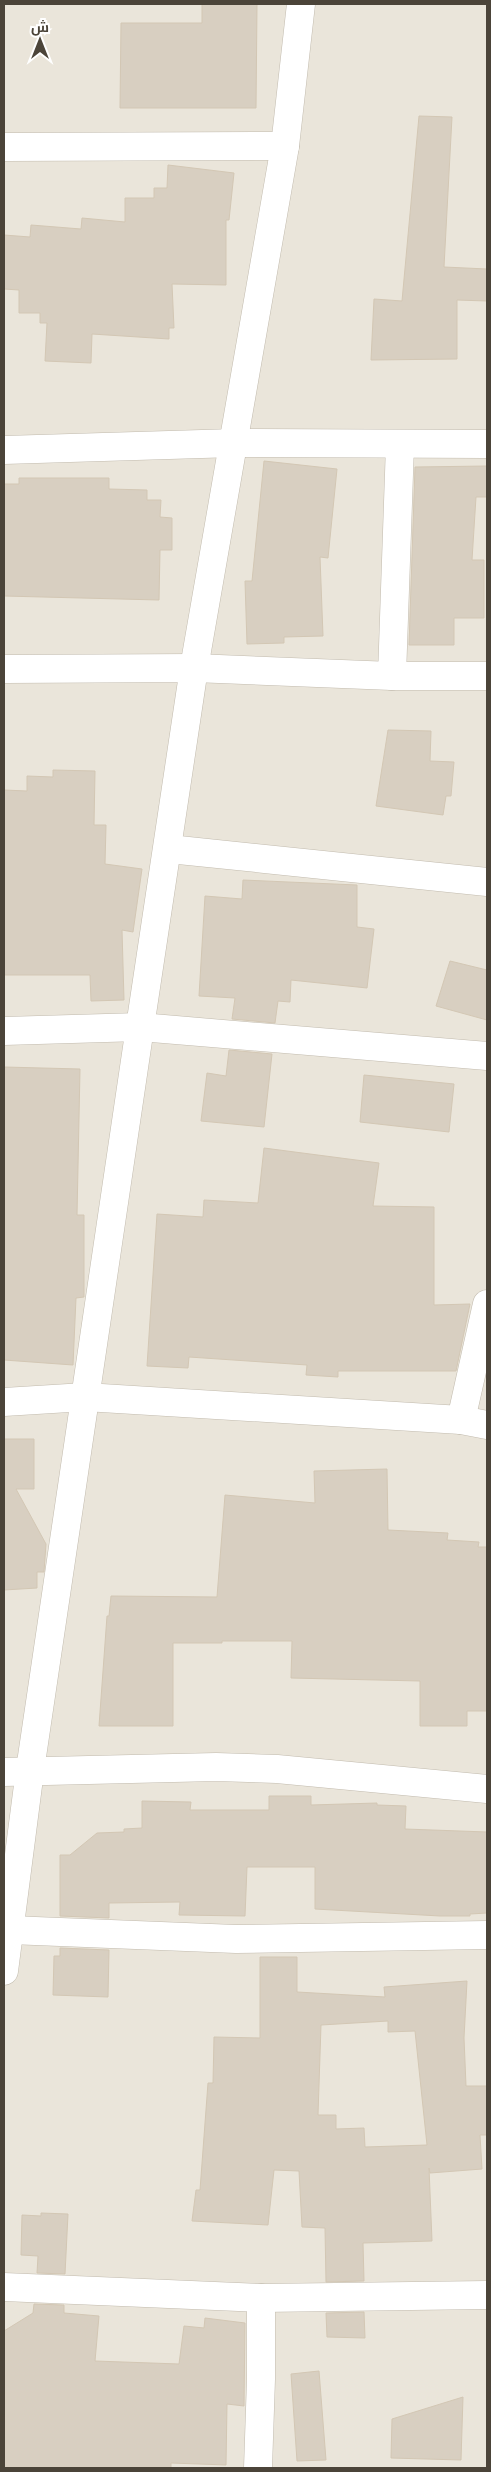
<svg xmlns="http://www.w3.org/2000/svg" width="491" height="2472" font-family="Mulish,Cairo,sans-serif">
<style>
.residential{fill:#eae5da}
.building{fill:#d8cfc1;stroke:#d3c7b4;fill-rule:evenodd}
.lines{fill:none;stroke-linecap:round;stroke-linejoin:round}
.street-casing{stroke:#c2bbae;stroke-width:29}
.street{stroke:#fff;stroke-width:28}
</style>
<rect width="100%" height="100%" fill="#f6f3ec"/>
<!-- residential -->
<rect class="residential" x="4" y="4" width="483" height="2464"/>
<!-- building -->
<g class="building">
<path d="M202 4H257L256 108H120L121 23H202Z"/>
<path d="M419 116 452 117 444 267 487 269V301L457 300V359L371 360 374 299 402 301Z"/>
<path d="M168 165 234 173 229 220H226V285L172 284 174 328H169V339L92 334 91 363 45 361 47 323H40V313H19V290L4 289V235L30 237 31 225 81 229 82 218 125 222V198H154V188H167Z"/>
<path d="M264 461 337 469 328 558 320 557 323 636 284 637V643L247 644 245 581H252Z"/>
<path d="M487 466V497H476L472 560H484V618H454V645H409L415 467Z"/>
<path d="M19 478H109V489L147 490V500H161L160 517 172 518V550H160L159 600 4 596V484H19Z"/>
<path d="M388 730 431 731 430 761 454 762 451 796H446L443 815 376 806Z"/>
<path d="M53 770 95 771 94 825H106L105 864 142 869 133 932 122 930 124 1000 91 1001 90 975H4V790L27 791V776L53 777Z"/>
<path d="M243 880 357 885V927L374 929 367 988 291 980 290 1002 278 1001 275 1023 232 1019 235 998 199 996 205 896 242 899Z"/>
<path d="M450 961 487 970V1020L436 1006Z"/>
<path d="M229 1050 272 1054 264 1127 201 1121 207 1073 226 1076Z"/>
<path d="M4 1067 80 1069 77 1215H84V1297L76 1298 73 1365 4 1360Z"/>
<path d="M364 1075 454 1084 449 1132 360 1122Z"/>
<path d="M264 1148 379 1163 373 1206 434 1207V1305L470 1304 456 1371H338V1377L306 1375 307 1365 189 1357 188 1368 147 1366 157 1214 203 1217 204 1200 258 1203Z"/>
<path d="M4 1439H34V1489H16L46 1544 44 1572H37V1588L4 1590Z"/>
<path d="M387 1469 388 1530 448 1533 447 1540 479 1542 478 1547H487V1711H467V1726H420V1681L291 1678 292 1641H222V1643H173V1726H99L107 1616H109L111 1596 217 1597 225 1495 315 1503 314 1471Z"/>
<path d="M269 1796H311V1805L377 1803V1805L406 1806 405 1829 487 1832V1913L470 1914V1916H440L315 1909V1867H247L245 1916 179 1915 180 1902 109 1903V1918L60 1916V1855H70L97 1833 124 1832V1829L142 1828V1801L191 1802 190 1810H269Z"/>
<path d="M60 1948 109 1950 108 1997 53 1995 54 1956H60Z"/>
<path d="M260 1957H297V1992L385 1997 384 1987 467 1981 464 2038 466 2086H487V2135H480L482 2169 430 2173 429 2168 432 2241 363 2243 364 2281 326 2282 325 2228 302 2227 299 2171 274 2170 268 2225 192 2221 196 2190H200L208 2083H213L214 2037 260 2038ZM388 2021V2032L415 2031 427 2145 365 2147 364 2128 336 2129V2115H318L321 2025Z"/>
<path d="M41 2213 68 2214 65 2274 37 2273 38 2256 21 2255 22 2215 41 2216Z"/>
<path d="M34 2304 64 2305V2313L99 2316 95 2361 179 2364 184 2326 204 2328 205 2318 245 2323 244 2406 227 2404 226 2465 171 2463V2468H4V2331L33 2313Z"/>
<path d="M364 2312 365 2338 327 2337 326 2313Z"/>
<path d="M319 2371 326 2460 297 2461 291 2374Z"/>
<path d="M463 2397 461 2460 391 2458 392 2419Z"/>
</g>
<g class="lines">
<defs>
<g id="street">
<path d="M4 147 285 146"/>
<path d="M4 450 235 443 487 444"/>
<path d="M4 669 194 668 392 676H487"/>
<path d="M392 676 400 445"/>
<path d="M169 849 487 882"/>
<path d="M4 1031 140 1027 487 1056"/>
<path d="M4 1402 85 1397 461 1420 487 1425"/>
<path d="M461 1420 487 1304"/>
<path d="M4 1772 216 1767 277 1769 487 1789"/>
<path d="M10 1930 236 1939 487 1935"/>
<path d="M4 1971 30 1770 140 1027 194 668 285 146 301 4"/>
<path d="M4 2287 261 2298 487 2295"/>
<path d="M258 2468 261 2379V2298"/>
</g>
</defs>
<!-- street casing -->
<use href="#street" class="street-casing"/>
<!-- street -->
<use href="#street" class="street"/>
</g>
<!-- border -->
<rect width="491" height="2472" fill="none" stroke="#4b4439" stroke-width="10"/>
<!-- north arrow -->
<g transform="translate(40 40)" stroke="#ffffff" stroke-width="4" paint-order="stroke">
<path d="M0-4L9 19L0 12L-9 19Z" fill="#4b4439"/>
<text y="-8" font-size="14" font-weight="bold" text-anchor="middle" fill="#4b4439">ش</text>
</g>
</svg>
